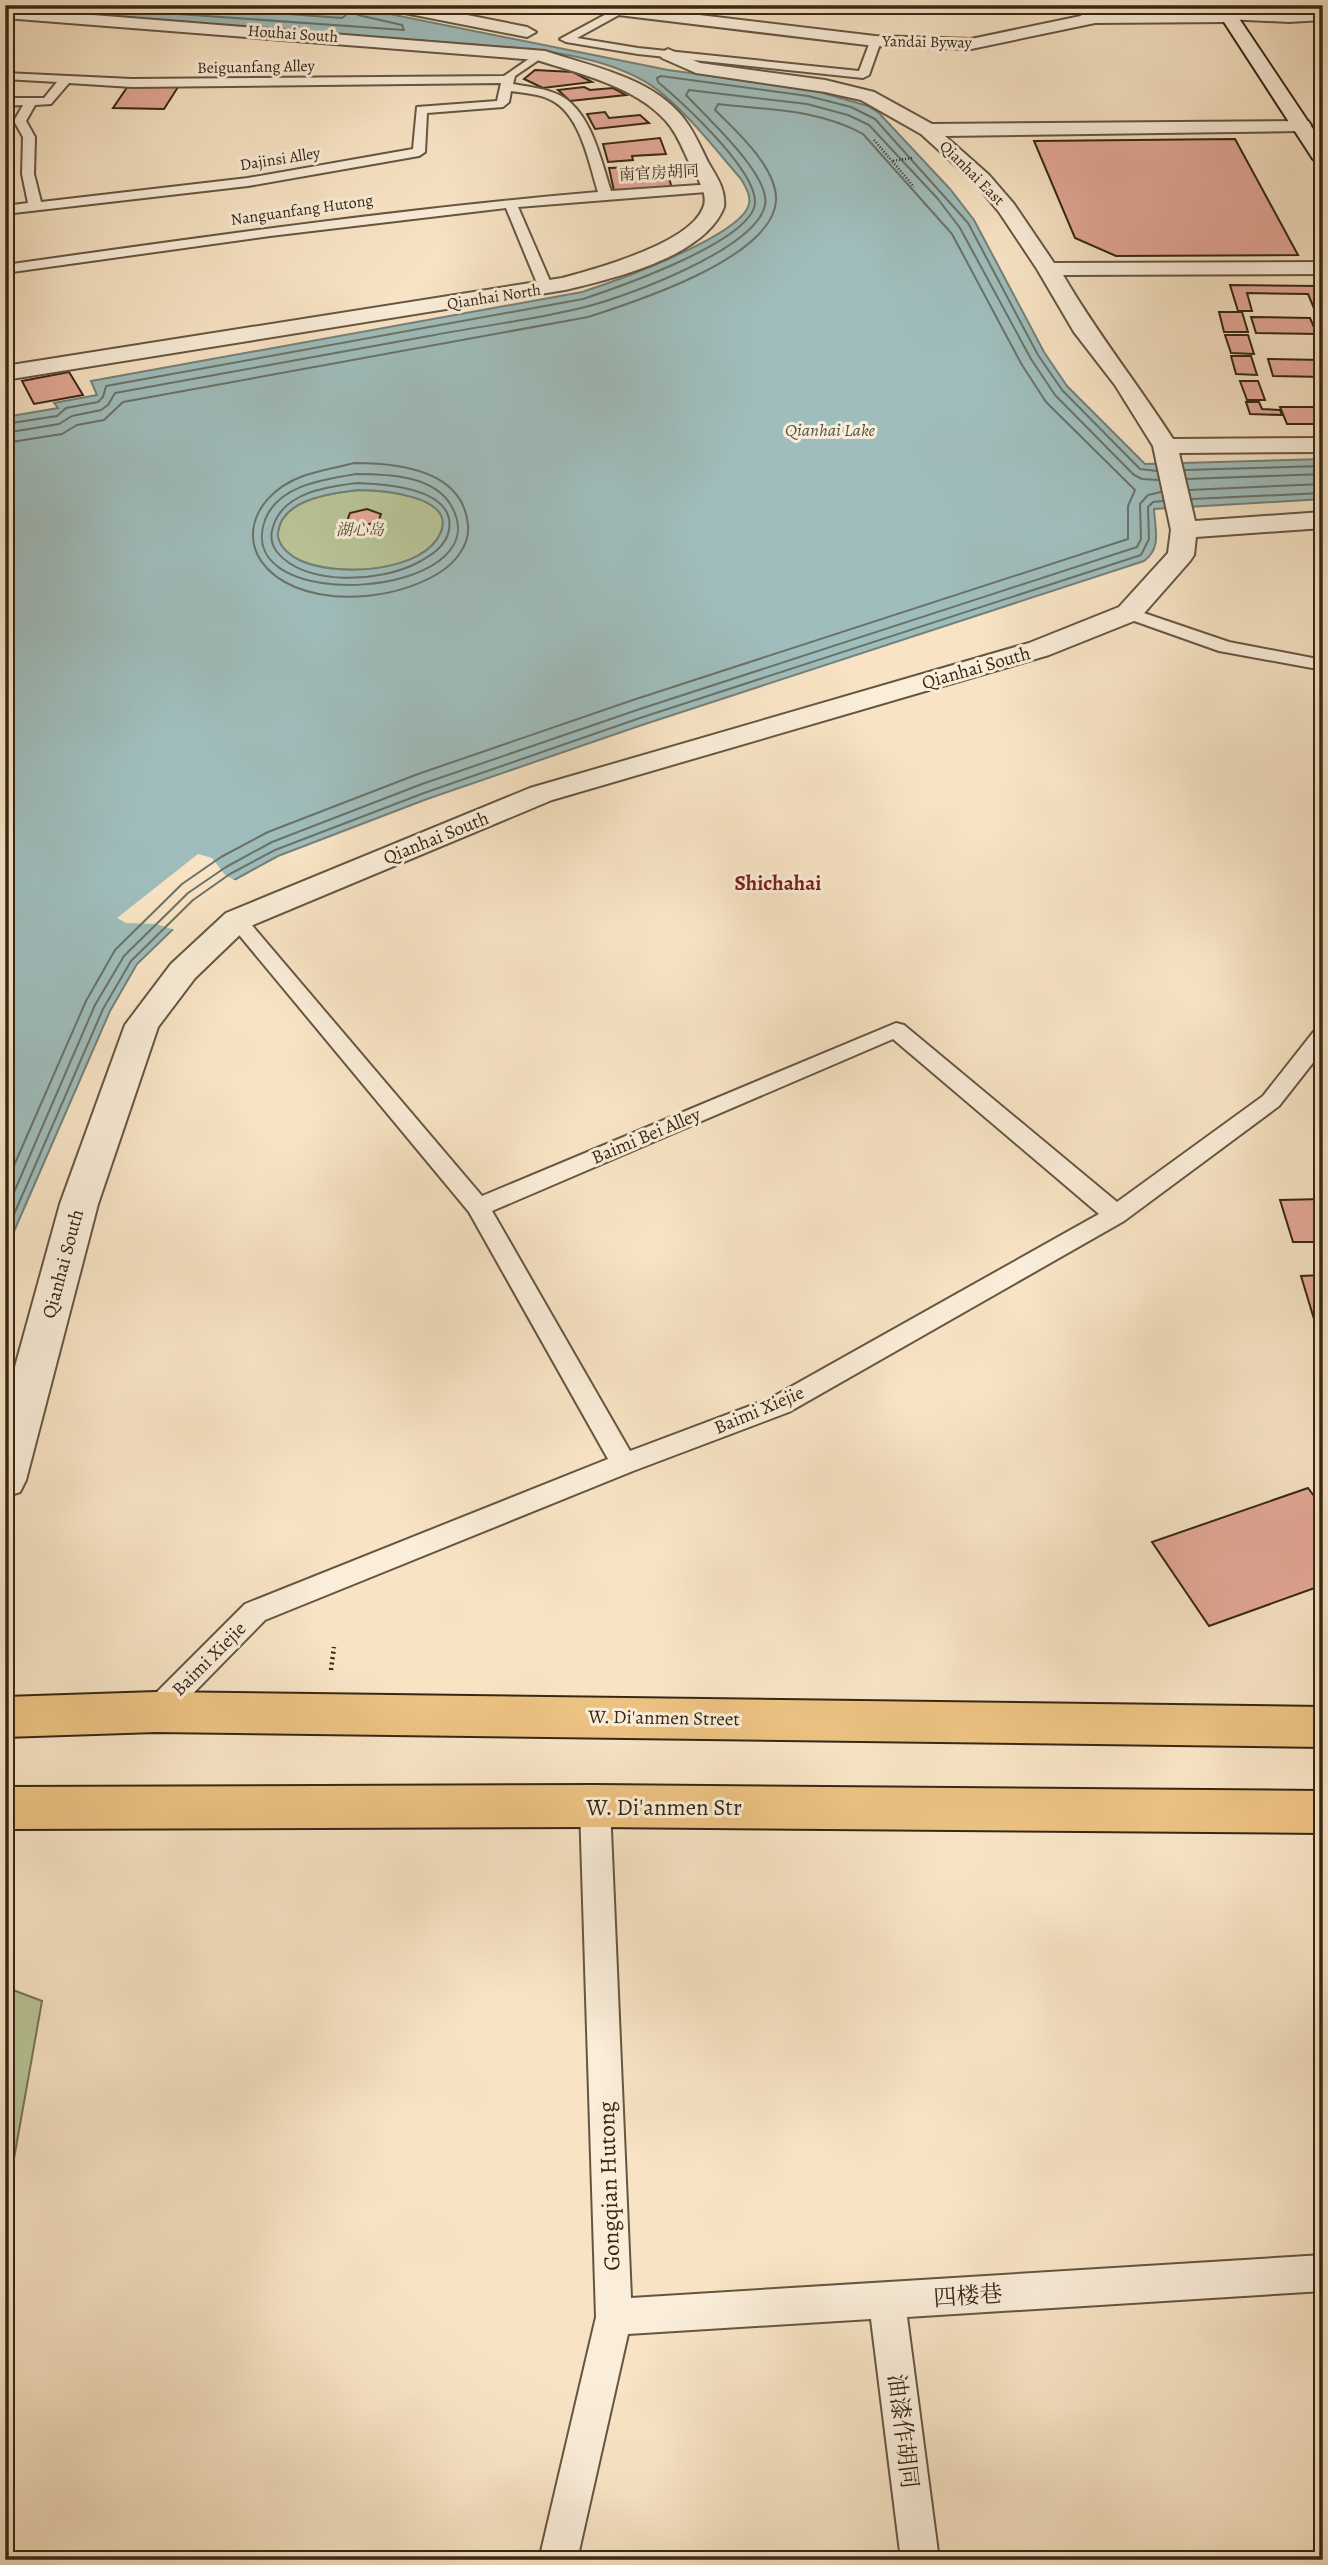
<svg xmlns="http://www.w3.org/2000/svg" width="1328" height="2565" font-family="Alegreya,'Noto Serif SC',serif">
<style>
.green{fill:#b9c598;stroke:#787656;stroke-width:2}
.water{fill:#9fbdbc;stroke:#758179;stroke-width:2;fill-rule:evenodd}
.pier{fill:#f8e4c5}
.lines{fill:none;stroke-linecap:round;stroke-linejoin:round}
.shore{stroke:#6a7268;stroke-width:2}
.building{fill:#e5a998;stroke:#362715;stroke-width:2}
.lane-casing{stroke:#665641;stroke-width:4}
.street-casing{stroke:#665641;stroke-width:4}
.secondary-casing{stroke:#362715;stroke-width:4}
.primary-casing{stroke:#362715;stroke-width:4}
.path-far1{stroke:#362715;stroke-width:2.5;stroke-dasharray:1 2;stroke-linecap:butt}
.path{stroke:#362715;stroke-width:4.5;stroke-dasharray:2 3.5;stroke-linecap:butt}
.lane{fill:#faedd9;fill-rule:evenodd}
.street{fill:#faedd9;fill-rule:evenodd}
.secondary{fill:#faedd9;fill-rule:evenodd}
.primary{fill:#ecc282;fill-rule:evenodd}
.labels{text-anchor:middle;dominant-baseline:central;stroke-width:6;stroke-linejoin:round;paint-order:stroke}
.far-street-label{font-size:16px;fill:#362715;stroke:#faedd9}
.far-park-label{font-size:16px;font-style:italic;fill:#574e36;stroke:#faedd9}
.far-water-label{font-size:18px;font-style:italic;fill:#565447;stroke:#faedd9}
.street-label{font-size:19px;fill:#362715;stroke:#faedd9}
.neighbourhood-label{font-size:21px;font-weight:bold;fill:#7a1f14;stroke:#faedd9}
.near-street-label{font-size:23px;fill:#362715;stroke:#faedd9}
</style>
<rect width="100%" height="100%" fill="#f8e4c5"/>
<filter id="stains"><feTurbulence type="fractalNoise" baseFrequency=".00286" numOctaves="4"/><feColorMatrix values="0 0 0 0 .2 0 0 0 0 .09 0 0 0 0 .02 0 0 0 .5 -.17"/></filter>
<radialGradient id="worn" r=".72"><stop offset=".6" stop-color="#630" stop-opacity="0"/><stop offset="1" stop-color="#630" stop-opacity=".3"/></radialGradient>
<!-- green -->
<g class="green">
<path d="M358 490C378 490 456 495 441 532 424 574 335 577 299 560 289 555 276 544 278 532 282 499 332 493 358 490Z"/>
<path d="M5 1987 42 2001 5 2209Z"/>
</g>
<!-- water -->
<path class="water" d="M5 5H345L668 70 809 89 868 106 879 113 950 189 974 220 1044 352 1067 386 1145 464 1323 459V499L1154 509C1155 529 1162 548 1144 561L642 725 427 799 278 856 234 880 198 905 137 964 110 1011 5 1252V417L58 408 54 403 97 395 91 381 582 292C613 282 742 236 749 204 751 195 745 186 741 179 716 150 693 120 665 96 628 63 566 53 519 48L8 9ZM358 490C378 490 456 495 441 532 424 574 334 577 299 560 289 555 276 544 278 532 282 499 332 493 358 490Z"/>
<!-- pier -->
<path class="pier" d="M198 854 212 858 225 875 238 882 200 908 175 930 156 924 126 923 117 918Z"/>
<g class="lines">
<!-- shore -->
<g class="shore">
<path d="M51 5 404 30 402 25 358 15 353 5"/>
<path d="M167 5 342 18 346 15 344 5"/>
<path d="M5 424 57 416 66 408 98 402 103 397 106 386 583 299C616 288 757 240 755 201 754 168 683 103 658 82L657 78 661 76 808 96 851 107 875 119 968 223 1038 355 1062 390 1140 469 1157 471"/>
<path d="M5 433 59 424 72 416 101 410 108 405 115 393C220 374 324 355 429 336 480 326 534 320 585 307 626 297 756 249 765 205 771 175 706 117 686 95L689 90 807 104 848 115 869 125 938 199 960 228 1031 359 1055 395 1134 475 1142 479 1159 480"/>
<path d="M5 443 62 434 77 425 104 420 123 402 588 317C635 302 772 258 776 201 778 168 736 131 715 110L718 104C768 110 818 109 863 134L952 234 1022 365 1046 402 1135 490 1128 506V539L633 700 418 774 268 832 221 857 182 884 115 950 86 1001 5 1186"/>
<path d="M355 463C399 463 463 470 468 525 470 545 455 563 439 573 399 597 339 605 295 587 232 560 244 498 303 476 320 470 338 467 355 463Z"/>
<path d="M1185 470 1323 466"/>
<path d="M356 474C387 474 435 475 452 507 501 598 230 618 265 520 278 485 325 479 356 474Z"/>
<path d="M1187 479 1323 474"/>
<path d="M357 483C385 484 456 488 449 530 446 547 430 556 417 563 381 582 305 587 277 552 271 544 270 536 273 527 283 492 327 487 357 483Z"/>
<path d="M1189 490 1323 484"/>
<path d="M1192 499 1323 493"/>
<path d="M5 1213 95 1005 124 956 188 893 226 867 272 842 422 784 637 710 1137 547 1141 539 1140 504 1148 495 1161 492"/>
<path d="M5 1235 103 1009 131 961 193 900 230 874 275 850 424 793 640 718 1141 555 1149 539 1148 507 1153 502 1163 501"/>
</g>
</g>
<!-- building -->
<g class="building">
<path d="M535 70 573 72 592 82 543 88 524 79Z"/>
<path d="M128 86 178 87 164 109 113 108Z"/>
<path d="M584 87 590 90 613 88 626 95 570 101 558 90Z"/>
<path d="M605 112 609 118 640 115 649 123 595 129 587 114Z"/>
<path d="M660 138 666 154 632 156 633 160 608 162 603 144Z"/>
<path d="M1235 139 1298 255 1116 256 1075 238 1034 141Z"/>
<path d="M666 166 672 189 614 191 609 168Z"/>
<path d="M1230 285 1319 286 1323 294V313H1316L1308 294 1247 293 1252 311H1238Z"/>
<path d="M1219 312H1242L1248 332H1224Z"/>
<path d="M1251 317 1310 318 1317 334 1256 333Z"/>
<path d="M1225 335H1248L1254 354 1231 353Z"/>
<path d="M1231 356H1251L1257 375 1236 374Z"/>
<path d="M1268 359 1322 360 1323 377 1273 376Z"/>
<path d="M69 372 83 395 34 404 22 381Z"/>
<path d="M1240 381H1258L1265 400H1247Z"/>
<path d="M1246 402H1259L1262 409 1280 410 1282 415 1250 414Z"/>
<path d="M1280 407H1318L1323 424H1287Z"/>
<path d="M367 509 381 514 378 522 361 526 347 521 350 513Z"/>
<path d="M1323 1199V1242H1293L1280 1200Z"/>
<path d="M1323 1275V1319H1314L1301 1276Z"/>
<path d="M1308 1488 1323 1508V1585L1209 1626 1152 1542Z"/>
</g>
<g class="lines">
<defs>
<g id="lane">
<path d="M623 5H637L577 38 638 48 859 71 871 39 881 41 869 75 863 78 638 54 566 42 560 39Z"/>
<path d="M1058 5H1073L1100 18 1091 20Z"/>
<path d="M1229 14H1323V20L1289 22 1225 19 1224 17Z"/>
<path d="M539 52 545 55 543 57 515 76 513 84C528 87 546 88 561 96 591 112 601 161 611 191L714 184 720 188 719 191 518 207 553 288 546 292 539 288 506 208 270 236 5 273V265C203 237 400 209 598 192 589 163 581 117 553 101 541 94 525 93 511 91L509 102 503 107 427 113 425 152 419 156 248 186 5 214V206L28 203 22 174 23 137 14 121 23 105 5 106V98H44L57 82 5 79V73L132 79 504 76ZM69 83 132 87 501 83 497 101 417 107 413 149 248 178 41 202 34 174 35 137 26 121 35 105 51 104Z"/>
<path d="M1129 608 1229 642 1323 660V670L1219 651 1123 617 1120 613 1123 609Z"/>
<path d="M237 914 244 916 482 1196 896 1023 904 1025 1117 1202 1263 1096 1315 1030 1323 1028V1050L1279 1106 1124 1221 789 1412 633 1471 265 1620 166 1721 156 1725 146 1721 141 1712 146 1703 245 1604 608 1459 469 1212 230 924 227 920 230 916ZM893 1039 1099 1214 771 1398 630 1451 492 1211Z"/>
<path d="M595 1792 606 1796 610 1806 631 2298 1323 2255V2291L907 2317 939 2560H901L871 2319 628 2334 577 2560H539L596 2317 580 1806 584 1796Z"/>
</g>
<g id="street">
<path d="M381 5H417L527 27 536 32 527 37 389 10Z"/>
<path d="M624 6 875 36 971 39 1095 13 1229 12 1238 17 1229 22 1095 23 971 49 875 46 618 15 615 11 618 7Z"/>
<path d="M5 8 545 51C590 66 649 77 681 115 693 129 700 146 708 162 716 176 726 189 724 207 705 257 612 279 565 290L5 380V366L562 278C596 269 690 243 703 208 709 195 698 179 692 168 684 153 678 134 666 121 635 86 580 74 537 60L5 18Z"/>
<path d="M668 49 700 63 825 80 874 92 932 124 1308 121 1311 125 1308 129 1301 131 945 136 989 175 1014 204 1054 263 1323 262V274L1063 275C1096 332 1137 383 1173 439L1323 438V452L1179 453 1195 521 1323 512V528L1196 537 1194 555 1190 561 1139 619 1049 655 552 800 248 927 195 978 158 1027 98 1204 26 1480 20 1492 5 1497V1403L60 1204 125 1025 171 964 226 913 530 788 1029 643 1119 607 1168 553 1171 530 1153 446 1115 385 1074 332 1037 269 999 212 975 183 921 134 861 100 825 92 696 73 662 58 659 54Z"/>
</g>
<path id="secondary" d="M1213 5H1230L1323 144V165L1313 159Z"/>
<g id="primary">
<path d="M156 1692 1323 1707V1747L156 1732 5 1737V1697Z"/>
<path d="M595 1785 1323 1791V1833L595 1827 5 1829V1787Z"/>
</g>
</defs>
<!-- lane casing -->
<use href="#lane" class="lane-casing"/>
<!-- street casing -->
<use href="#street" class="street-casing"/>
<!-- secondary casing -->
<use href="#secondary" class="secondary-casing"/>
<!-- primary casing -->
<use href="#primary" class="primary-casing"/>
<!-- path-far1 -->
<g class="path-far1">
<path d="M874 140 892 161"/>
<path d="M912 158 892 161 914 187"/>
</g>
<!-- path -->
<path class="path" d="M331 1670 334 1647"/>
<!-- lane -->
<use href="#lane" class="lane"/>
<!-- street -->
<use href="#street" class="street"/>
<!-- secondary -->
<use href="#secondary" class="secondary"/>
<!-- primary -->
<use href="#primary" class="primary"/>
</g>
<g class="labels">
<!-- far-street labels -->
<g class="far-street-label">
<text transform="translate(293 34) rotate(4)">Houhai South</text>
<text transform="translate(927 42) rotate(1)">Yandai Byway</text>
<text transform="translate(256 67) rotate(-1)">Beiguanfang Alley</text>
<text transform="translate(280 159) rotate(-9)">Dajinsi Alley</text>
<text transform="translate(659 173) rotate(-3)">南官房胡同</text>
<text transform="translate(972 173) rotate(45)">Qianhai East</text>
<text transform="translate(302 210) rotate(-8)">Nanguanfang Hutong</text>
<text transform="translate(494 297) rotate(-9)">Qianhai North</text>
</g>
<!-- far-park labels -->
<g class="far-park-label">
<text x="360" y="530">湖心岛</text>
</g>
<!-- far-water labels -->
<g class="far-water-label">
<text x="830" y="430">Qianhai Lake</text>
</g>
<!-- street labels -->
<g class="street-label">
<text transform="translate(976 668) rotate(-16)">Qianhai South</text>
<text transform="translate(436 838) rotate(-22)">Qianhai South</text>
<text transform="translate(646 1136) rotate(-23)">Baimi Bei Alley</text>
<text transform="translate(63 1264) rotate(-75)">Qianhai South</text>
<text transform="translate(759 1410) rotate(-23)">Baimi Xiejie</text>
<text transform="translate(209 1659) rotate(-45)">Baimi Xiejie</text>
<text transform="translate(664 1718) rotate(1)">W. Di'anmen Street</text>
</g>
<!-- neighbourhood labels -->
<g class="neighbourhood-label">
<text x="778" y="883">Shichahai</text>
</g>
<!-- near-street labels -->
<g class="near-street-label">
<text x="664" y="1807">W. Di'anmen Str</text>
<text transform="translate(609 2186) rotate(-92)">Gongqian Hutong</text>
<text transform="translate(968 2296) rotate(-4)">四楼巷</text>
<text transform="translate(903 2431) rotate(83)">油漆作胡同</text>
</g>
</g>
<!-- margin -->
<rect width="1328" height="2565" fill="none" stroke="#f8e4c5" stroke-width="28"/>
<rect x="7" y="7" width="1314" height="2551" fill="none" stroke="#362715" stroke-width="3.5"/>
<rect x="14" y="14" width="1300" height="2537" fill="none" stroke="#362715" stroke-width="2"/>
<rect width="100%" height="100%" filter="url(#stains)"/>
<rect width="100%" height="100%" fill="url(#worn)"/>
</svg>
